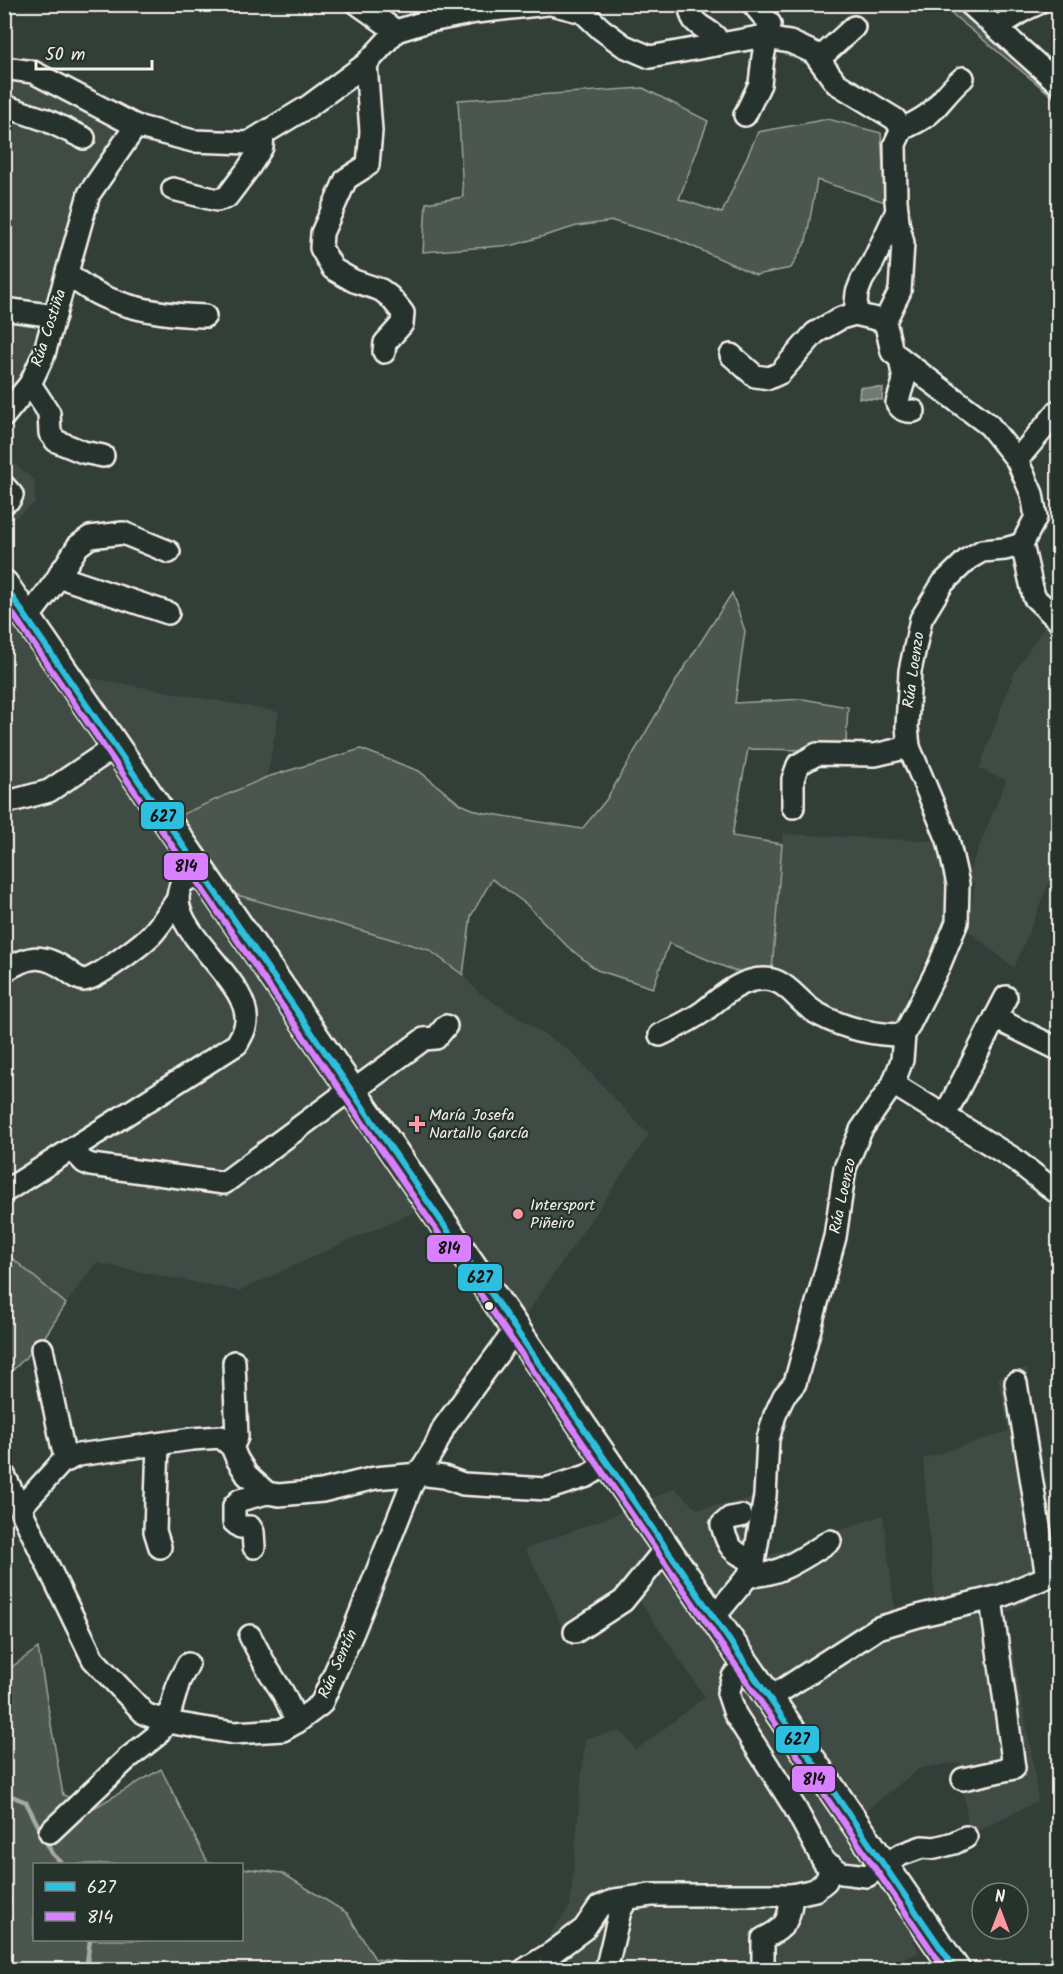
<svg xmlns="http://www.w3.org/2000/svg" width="1063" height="1974" font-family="Kalam,sans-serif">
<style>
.built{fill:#404b44}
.green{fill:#4c564f;stroke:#a0a49c;stroke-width:1.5}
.water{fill:#727972;stroke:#a6a9a1;stroke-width:1.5}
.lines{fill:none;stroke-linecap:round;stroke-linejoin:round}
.stream{stroke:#a6a9a1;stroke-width:4.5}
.minor-casing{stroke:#f4f1e8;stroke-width:26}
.major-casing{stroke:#f4f1e8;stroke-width:32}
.minor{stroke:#26332d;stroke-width:21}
.major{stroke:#26332d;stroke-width:27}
.bus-1-casing{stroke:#26332d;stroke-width:10}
.bus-2-casing{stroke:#26332d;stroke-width:10}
.bus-1{stroke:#2dbfdf;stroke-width:6}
.bus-2{stroke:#d880ff;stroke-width:6}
.poi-dot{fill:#ff9aa2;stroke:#26332d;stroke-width:2}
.bus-dot{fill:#f4f1e8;stroke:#26332d;stroke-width:2}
.labels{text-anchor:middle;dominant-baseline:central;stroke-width:4.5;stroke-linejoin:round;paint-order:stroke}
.street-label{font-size:16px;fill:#f4f1e8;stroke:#26332d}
.poi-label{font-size:16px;fill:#f4f1e8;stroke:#26332d;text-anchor:start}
.line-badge{stroke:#26332d;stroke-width:2}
.pale-badge-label{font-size:16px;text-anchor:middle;font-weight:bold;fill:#111}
</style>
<rect width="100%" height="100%" fill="#323e38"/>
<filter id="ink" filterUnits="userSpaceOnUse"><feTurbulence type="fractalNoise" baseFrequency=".0167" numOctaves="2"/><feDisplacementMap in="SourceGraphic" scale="12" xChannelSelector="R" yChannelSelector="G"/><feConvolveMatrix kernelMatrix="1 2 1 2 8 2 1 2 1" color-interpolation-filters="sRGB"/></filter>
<g filter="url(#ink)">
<!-- built -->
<g class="built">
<path d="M5 72H33L136 126 89 194 44 354 5 427Z"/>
<path d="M4 455 35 481V503L5 525Z"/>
<path d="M4 584 81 694 91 678 279 712 267 777 167 821 213 888 429 950 463 975 478 992 570 1051 649 1135 516 1329 431 1205 352 1239 239 1291 96 1263 66 1304 5 1252Z"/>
<path d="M1058 623V861L1014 968 968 930 975 883 966 879 1006 780 979 769 1014 673 1045 625Z"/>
<path d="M783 834 933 841 940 847 945 879 944 924 909 992 895 1031 832 1013 772 970Z"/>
<path d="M1027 1368 1054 1586 1006 1614 1032 1756 1038 1801 969 1835 960 1762 920 1768 854 1820 919 1952 882 1969H526L570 1906 585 1738 621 1731 636 1750 705 1697 639 1600 572 1647 563 1631 550 1596 525 1549 638 1506 674 1488 697 1509 765 1496 754 1561 883 1515 895 1611 935 1604 923 1459 1009 1431 998 1377Z"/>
</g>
<!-- green -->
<g class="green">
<path d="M941 5H970L1058 83V101Z"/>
<path d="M643 88 708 121 679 199 722 213 758 132 828 119 881 133 885 202 817 180 806 241 791 268 756 275 676 239 613 221 577 226 514 245 423 252 426 203 463 197 458 100Z"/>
<path d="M732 593 745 631 735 703 803 699 848 707 846 743 805 750 748 749 732 836 782 844 772 970 734 971 669 943 653 988 597 970 568 947 526 904 492 879 471 916 463 975 429 950 213 888 167 821 267 777 361 749 419 771 460 804 480 812 582 829 606 800 677 679Z"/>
<path d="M5 1252 66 1304 42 1341 5 1378Z"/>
<path d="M38 1648 63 1795 94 1808 161 1769 208 1863 216 1864H34V1940H242V1868L282 1873 347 1913 375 1959 466 1969 135 1970 134 1964 119 1970 5 1969V1925L11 1899 5 1896V1672Z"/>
</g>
<!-- water -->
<path class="water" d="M860 387 883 388 882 400 859 398Z"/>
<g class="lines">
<!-- stream -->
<g class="stream">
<path d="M4 1793 26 1802 52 1853 63 1864"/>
<path d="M86 1970 90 1940"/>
</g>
<defs>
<g id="minor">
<path d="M358 4 396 31"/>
<path d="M551 4 583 12 601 29 624 46 650 57 759 37 790 42 814 53 836 83 895 119 902 129 895 144 896 200 898 222 903 243 900 291 885 321 892 352 989 425 1017 460 1032 494 1036 517 1022 544"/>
<path d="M690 4C690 25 701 24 715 36L716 45"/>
<path d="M970 4 1058 83"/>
<path d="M996 28 1024 10 1037 4"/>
<path d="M819 59 854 27"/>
<path d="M366 64 371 131 368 165 346 179 322 233 321 248 333 269 354 281 381 290 390 297 403 313 402 324 385 343 384 352"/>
<path d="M4 68 33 72 136 126 193 141 248 143 309 106 366 64 396 31 425 22 476 12 547 4"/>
<path d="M4 106 46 120 84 138"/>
<path d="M745 115 760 84 763 57 770 24 753 4"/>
<path d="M902 129C913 124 926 118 934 109 944 98 952 87 963 78"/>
<path d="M173 189 217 200 227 197 248 169 262 147 263 134"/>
<path d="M67 272C101 306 159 315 205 316"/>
<path d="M4 309 55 316"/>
<path d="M855 314 857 293 862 280 873 262 897 211"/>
<path d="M731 355 755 376 769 378 780 373 815 333 841 318 855 314 885 321"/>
<path d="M900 358 904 381 897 403C901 410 905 412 914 411"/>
<path d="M30 384 49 413 50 433 56 441 83 452 103 456"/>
<path d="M4 416 30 384 44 354 89 194 136 126"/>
<path d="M1017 460 1058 411"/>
<path d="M4 486 12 495 10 499 4 503"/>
<path d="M1022 544 1034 597 1058 620"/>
<path d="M61 571 69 580 168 613"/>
<path d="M28 618 55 582 78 546 90 537 123 533 169 552"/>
<path d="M4 803 49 791 116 746"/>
<path d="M793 807V779L798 765 817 754 875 755 909 747"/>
<path d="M4 971C30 955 43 953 68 971 73 975 78 979 84 980 94 981 145 942 153 933 162 923 170 910 178 899"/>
<path d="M995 1018 1058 1049"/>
<path d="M660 1035C675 1028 690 1021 704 1011 718 1000 732 986 750 981 788 971 793 1002 820 1015 846 1029 875 1035 904 1035"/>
<path d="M893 1084 1014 1159 1055 1191 1058 1192"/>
<path d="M353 1091 424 1039 436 1038 446 1026"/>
<path d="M945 1115 1006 997"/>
<path d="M72 1149 84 1162 91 1165 224 1183 351 1089"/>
<path d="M4 1192 237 1044C240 1038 244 1032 245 1027 257 987 177 938 178 898 178 894 180 888 181 884L201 870"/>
<path d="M42 1349 63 1449 68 1460"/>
<path d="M158 1444 155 1531 160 1547"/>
<path d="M232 1447 237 1437 234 1362"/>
<path d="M4 1475 93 1659 145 1714 167 1722 234 1733 283 1730 297 1722 321 1704 353 1632 411 1486 435 1447 444 1427 516 1329"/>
<path d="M20 1508 62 1462 78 1455 192 1439 221 1437 232 1447 237 1459 247 1475 267 1493 279 1495 322 1491 375 1478 419 1474 444 1477 463 1484 546 1489 587 1476 608 1463"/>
<path d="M741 1516 730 1518 722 1525C728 1549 733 1552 754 1562"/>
<path d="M254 1547 253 1532 250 1527H240L234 1522V1506L240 1500 267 1493"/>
<path d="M748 1576C780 1576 804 1557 830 1541"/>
<path d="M714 1617 748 1576 754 1562 765 1496 768 1439 775 1415 784 1396 795 1383 835 1237 845 1168 861 1130 893 1084 902 1060 904 1035 939 966 957 922 958 884 948 840 909 747 907 727 910 671 921 619 943 583 968 559 982 551 1005 549 1022 544"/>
<path d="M575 1632 623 1601 666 1548"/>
<path d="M250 1636 267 1668 283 1693 297 1722"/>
<path d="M746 1663 733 1677 728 1693 735 1714 795 1808 824 1862 842 1873 867 1876 900 1855 922 1847 935 1848 954 1843 966 1837"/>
<path d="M770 1698 878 1628 922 1615 1001 1596 1047 1577 1016 1383"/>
<path d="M963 1779 1014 1768 991 1599"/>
<path d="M50 1832 127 1759 156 1736 167 1722 179 1681 188 1664"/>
<path d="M524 1970 553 1952 584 1929 599 1907 615 1900 651 1895H792L815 1890 826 1881 832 1866"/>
<path d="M604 1970 607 1966 620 1911 627 1899"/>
<path d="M763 1970V1939C787 1927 789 1921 792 1895"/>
</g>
<path id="major" d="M4 584 956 1970"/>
</defs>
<!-- minor casing -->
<use href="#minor" class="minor-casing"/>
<!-- major casing -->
<use href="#major" class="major-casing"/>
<!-- minor -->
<use href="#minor" class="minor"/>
<!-- major -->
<use href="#major" class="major"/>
<defs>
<path id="bus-1" d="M4 585 956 1970"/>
<path id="bus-2" d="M4 601 945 1970"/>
</defs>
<!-- bus-1 casing -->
<use href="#bus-1" class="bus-1-casing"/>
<!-- bus-2 casing -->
<use href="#bus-2" class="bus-2-casing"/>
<!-- bus-1 -->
<use href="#bus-1" class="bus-1"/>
<!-- bus-2 -->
<use href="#bus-2" class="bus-2"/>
</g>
</g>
<!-- markers -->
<g class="poi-dot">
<path d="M414 1115h6v6h6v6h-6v6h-6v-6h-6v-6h6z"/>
<circle cx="518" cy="1214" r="6"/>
</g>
<circle class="bus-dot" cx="489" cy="1306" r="5"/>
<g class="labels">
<!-- street labels -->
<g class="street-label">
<text transform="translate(49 328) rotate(-72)">Rúa Costiña</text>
<text transform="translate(914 670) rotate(-82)">Rúa Loenzo</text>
<text transform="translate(843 1196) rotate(-78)">Rúa Loenzo</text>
<text transform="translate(338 1664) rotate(-66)">Rúa Sentín</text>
</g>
<!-- poi labels -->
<g class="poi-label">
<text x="429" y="1115">María Josefa<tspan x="429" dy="18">Nartallo García</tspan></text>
<text x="530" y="1205">Intersport<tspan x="530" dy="18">Piñeiro</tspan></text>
</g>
</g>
<g class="line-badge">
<rect x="140" y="801" width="45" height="29" rx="6" fill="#2dbfdf"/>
<rect x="163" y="852" width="46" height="29" rx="6" fill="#d880ff"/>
<rect x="426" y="1234" width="46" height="29" rx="6" fill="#d880ff"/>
<rect x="457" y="1263" width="46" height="29" rx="6" fill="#2dbfdf"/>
<rect x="775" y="1725" width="45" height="29" rx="6" fill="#2dbfdf"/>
<rect x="791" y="1765" width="45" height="28" rx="6" fill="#d880ff"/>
</g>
<g class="pale-badge-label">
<text x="163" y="822">627</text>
<text x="186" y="872">814</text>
<text x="449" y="1254">814</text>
<text x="480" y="1283">627</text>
<text x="797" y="1745">627</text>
<text x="814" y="1785">814</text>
</g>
<!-- margin -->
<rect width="1063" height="1974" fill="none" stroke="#26332d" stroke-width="24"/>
<rect x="12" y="12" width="1039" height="1950" fill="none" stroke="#f4f1e8" stroke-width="2" filter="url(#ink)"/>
<!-- legend -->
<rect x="33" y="1863" width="210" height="78" fill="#26332d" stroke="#787f78" stroke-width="1.5"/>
<rect x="45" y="1882" width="30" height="9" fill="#2dbfdf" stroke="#787f78" stroke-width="1.5"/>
<text x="87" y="1893" font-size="18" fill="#f4f1e8">627</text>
<rect x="45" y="1912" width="30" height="9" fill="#d880ff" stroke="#787f78" stroke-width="1.5"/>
<text x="87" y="1923" font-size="18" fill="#f4f1e8">814</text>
<!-- north arrow -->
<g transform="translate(1000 1911)"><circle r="28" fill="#26332d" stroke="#787f78" stroke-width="1.5"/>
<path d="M0-4.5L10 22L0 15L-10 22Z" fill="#ff9aa2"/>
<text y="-9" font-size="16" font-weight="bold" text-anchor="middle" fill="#f4f1e8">N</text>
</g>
<!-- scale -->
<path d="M36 60v9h116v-9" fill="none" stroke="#f4f1e8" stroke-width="3"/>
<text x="45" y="60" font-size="18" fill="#f4f1e8" stroke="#26332d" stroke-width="4.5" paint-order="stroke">50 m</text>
</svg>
